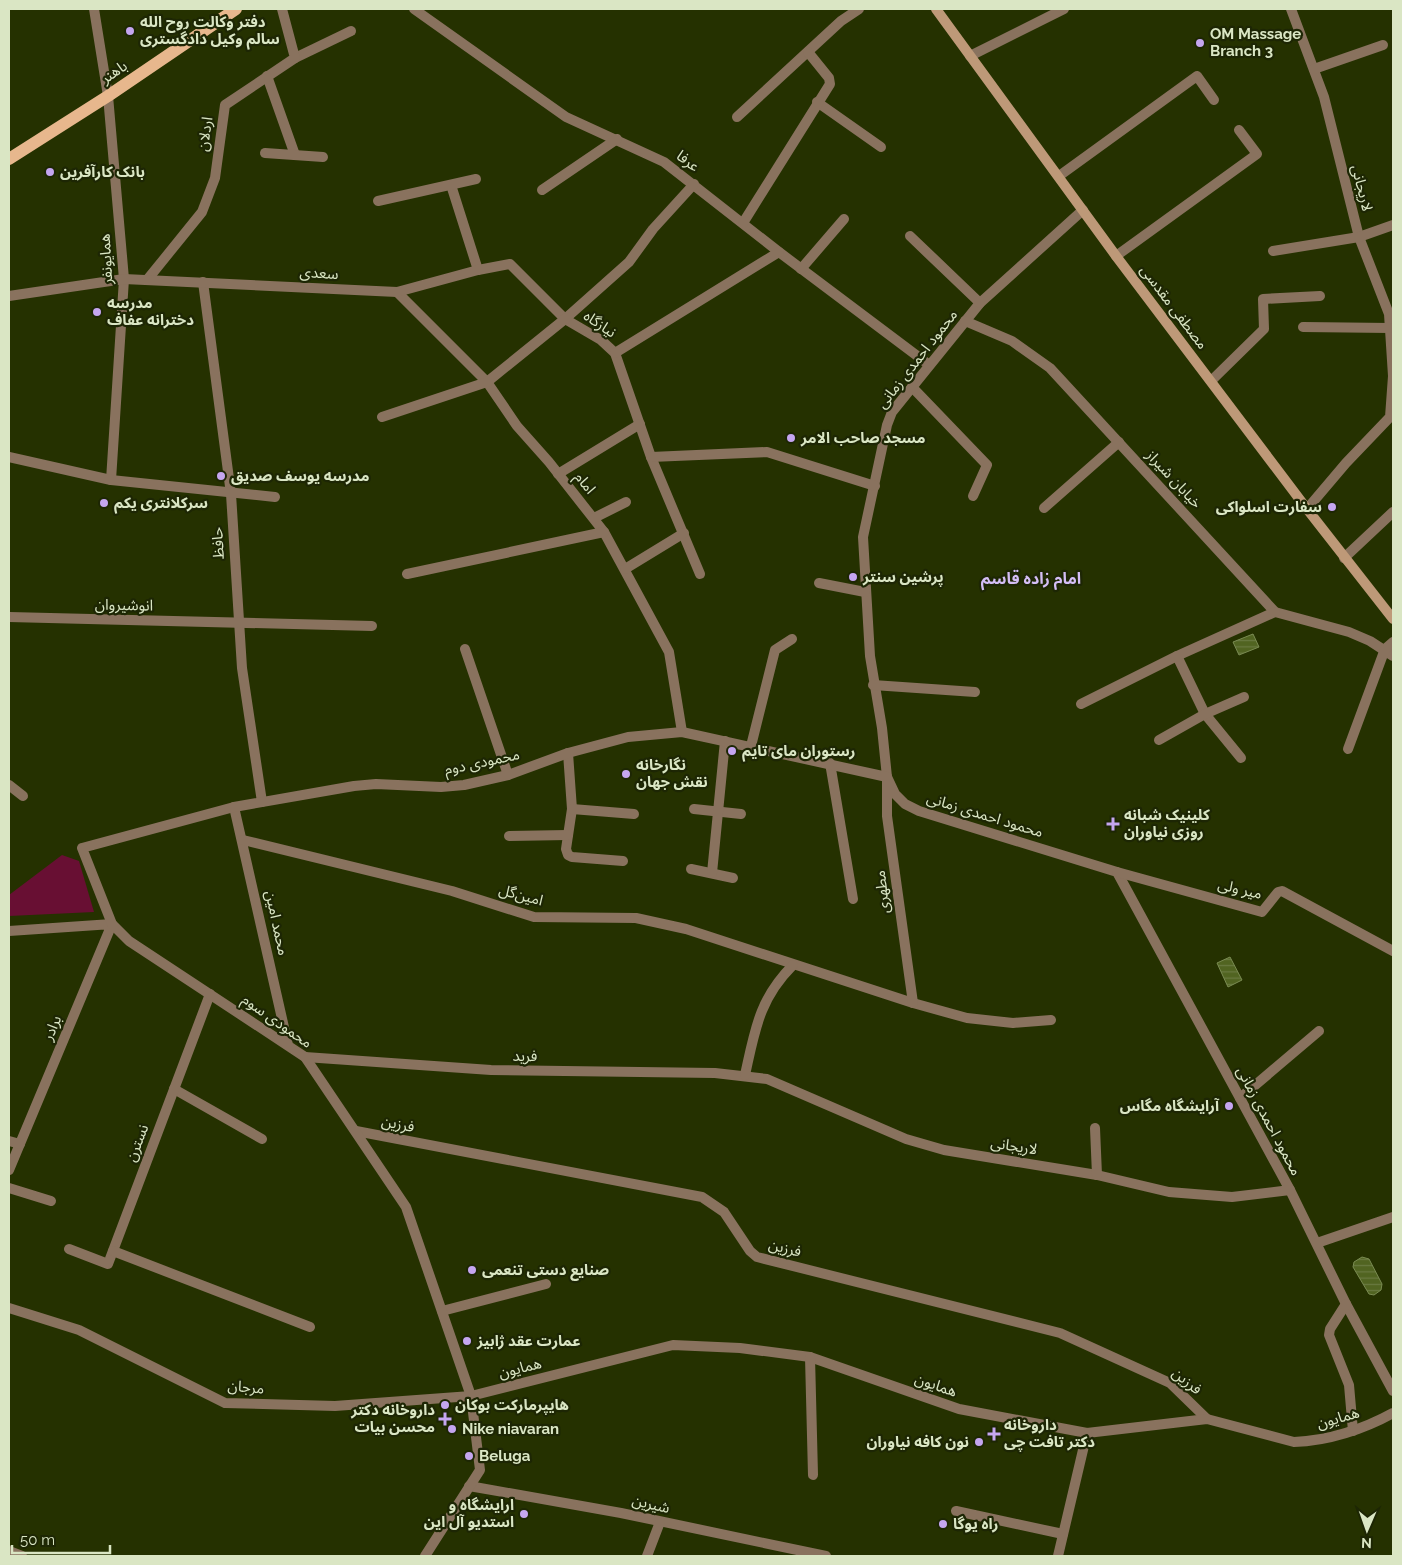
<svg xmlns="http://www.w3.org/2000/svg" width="1402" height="1565" font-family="Raleway,'Noto Sans Arabic',sans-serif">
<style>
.park{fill:#680f33}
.water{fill:url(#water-rules);stroke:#7a8b52}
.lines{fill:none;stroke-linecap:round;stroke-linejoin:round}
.minor{stroke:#89725e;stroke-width:10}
.secondary{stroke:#be9978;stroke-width:10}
.primary{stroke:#e7b78d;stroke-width:12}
.poi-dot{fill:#c5a6f0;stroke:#1d2604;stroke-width:2}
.labels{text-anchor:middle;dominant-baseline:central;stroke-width:4.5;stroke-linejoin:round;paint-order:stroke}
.poi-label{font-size:15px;font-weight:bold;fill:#dae6c4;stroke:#1d2604;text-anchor:start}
.street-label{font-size:15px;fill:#dae6c4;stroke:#1d2604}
.neighbourhood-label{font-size:16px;font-weight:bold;fill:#d4bef5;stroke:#1d2604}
</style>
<defs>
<pattern id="water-rules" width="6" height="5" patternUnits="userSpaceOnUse" patternTransform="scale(1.25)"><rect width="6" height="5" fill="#516421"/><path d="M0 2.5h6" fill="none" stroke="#697a40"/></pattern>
</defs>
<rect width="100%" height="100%" fill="#253100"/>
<!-- park -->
<path class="park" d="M62 855 79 861 94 912 9 916V895Z"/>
<!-- water -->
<g class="water">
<path d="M1253 634 1259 647 1239 655 1233 642Z"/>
<path d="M1230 957 1242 980 1228 987 1217 963Z"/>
<path d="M1362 1257 1369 1259 1382 1284 1381 1290 1374 1295 1369 1294 1353 1267 1354 1262Z"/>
</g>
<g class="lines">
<!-- minor -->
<g class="minor">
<path d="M94 9 108 96 124 279 111 480"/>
<path d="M414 9 566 117 664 162 779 252 928 364"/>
<path d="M1291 9 1324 97 1359 237 1389 314 1393 376 1390 417 1346 463 1307 509"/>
<path d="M970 56 1064 9"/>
<path d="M295 58 351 31"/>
<path d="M1314 69 1383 45"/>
<path d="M267 76 295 155"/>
<path d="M817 102 881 147"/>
<path d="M737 117 841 21 859 9"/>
<path d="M265 153 323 157"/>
<path d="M1059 176 1197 76 1214 100"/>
<path d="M451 185 478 270"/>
<path d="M542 190 617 139"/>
<path d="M378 201 476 179"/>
<path d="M1083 210 980 303 892 412 887 425 863 537 870 656 882 728 887 777 895 794 905 804 919 811 1117 872 1290 1190 1346 1304 1393 1391"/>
<path d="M743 223 830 84 829 78 808 52"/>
<path d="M910 236 980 303"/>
<path d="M1273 251 1359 237 1393 225"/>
<path d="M1116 256 1257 154 1239 130"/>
<path d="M801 269 844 219"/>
<path d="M147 280 202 212 215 178 225 105 295 58 282 9"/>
<path d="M203 282 231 494 242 668 262 802"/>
<path d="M397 292 487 382 517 426 549 462 604 532 669 652 682 732"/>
<path d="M9 296 124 279 397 292 478 270 510 264 565 319 601 340 615 353 651 457 700 574"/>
<path d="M965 321 1012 341 1050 368 1275 612 1349 632 1370 641 1393 656"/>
<path d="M1303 327 1390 328"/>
<path d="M615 353 779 252"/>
<path d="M1211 381 1264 329 1263 299 1320 296"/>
<path d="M912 387 987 465 973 496"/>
<path d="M382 417 487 382 565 319 629 262 653 229 694 184"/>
<path d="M9 457 111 480 275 497"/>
<path d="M651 457 767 452 875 486"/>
<path d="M558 474 640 424"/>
<path d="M1044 508 1119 442"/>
<path d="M594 518 626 502"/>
<path d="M1344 558 1393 512"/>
<path d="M625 569 684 533"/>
<path d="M407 574 604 532"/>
<path d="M819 583 865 592"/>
<path d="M9 617 372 626"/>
<path d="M465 649 508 775"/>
<path d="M1177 656 1205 714 1241 758"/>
<path d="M873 685 975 692"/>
<path d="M1081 704 1177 656 1275 612"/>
<path d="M1159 740 1205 714 1244 697"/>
<path d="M751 746 775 650 792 639"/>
<path d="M1348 749 1385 649 1393 642"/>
<path d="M568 753 572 809 566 849 568 855 572 857 623 861"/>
<path d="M830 763 853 899"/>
<path d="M9 785 23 796"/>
<path d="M234 807 288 1045"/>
<path d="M572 809 634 814"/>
<path d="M694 809 741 814"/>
<path d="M509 836 568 835"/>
<path d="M243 840 452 891 534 917 636 918 686 929 913 1003 967 1018 1013 1023 1051 1020"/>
<path d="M691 869 733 878"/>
<path d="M1117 872 1262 912 1278 892 1282 891 1393 951"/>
<path d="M712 873 725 741"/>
<path d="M9 931 112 924 9 1170"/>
<path d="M305 1057 491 1070 715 1073 767 1079 906 1139 944 1150 1097 1175 1169 1192 1232 1197 1290 1190"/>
<path d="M745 1075C755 1030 759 999 793 965"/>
<path d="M174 1089 262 1139"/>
<path d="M1240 1098 1319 1031"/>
<path d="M1095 1128 1097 1175"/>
<path d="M356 1131 702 1197 724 1212 750 1251 757 1257 1060 1333 1170 1383 1207 1419"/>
<path d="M9 1141 20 1144"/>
<path d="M9 1188 51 1201"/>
<path d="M1317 1243 1393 1217"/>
<path d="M69 1249 108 1264 210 994"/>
<path d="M113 1251 310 1327"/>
<path d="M1346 1304 1330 1329 1329 1335 1349 1385 1353 1431"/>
<path d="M9 1308 79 1330 225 1403 335 1406 471 1396 673 1345 740 1348 810 1357 959 1409 1087 1433 1207 1419 1294 1442C1328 1441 1364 1429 1393 1413"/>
<path d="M442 1311 546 1284"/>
<path d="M810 1357 813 1475"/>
<path d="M469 1486 621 1513 826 1556"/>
<path d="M956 1511 1063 1534"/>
<path d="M9 1551 22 1556"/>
<path d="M425 1556 480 1470 471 1396 406 1207 305 1057 129 941 112 924 82 848 234 807 354 786 376 784 441 787 464 785 508 775 568 753 628 737 682 732 887 777V816L913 1003"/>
<path d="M647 1556 660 1522"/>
<path d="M1058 1556 1087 1433"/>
</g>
<!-- secondary -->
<path class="secondary" d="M936 9 1116 256 1307 509 1393 619"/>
<!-- primary -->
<path class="primary" d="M9 159 108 96 236 9"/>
</g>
<!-- markers -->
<g class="poi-dot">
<circle cx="130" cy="31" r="5"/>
<circle cx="1200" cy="43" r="5"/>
<circle cx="50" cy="172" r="5"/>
<circle cx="97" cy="312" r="5"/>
<circle cx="791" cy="438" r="5"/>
<circle cx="221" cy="476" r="5"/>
<circle cx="104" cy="503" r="5"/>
<circle cx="1332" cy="507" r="5"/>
<circle cx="853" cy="577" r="5"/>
<circle cx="732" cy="751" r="5"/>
<circle cx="626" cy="774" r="5"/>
<path d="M1110.5 816.5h5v5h5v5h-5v5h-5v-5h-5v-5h5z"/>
<circle cx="1229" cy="1106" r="5"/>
<circle cx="472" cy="1270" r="5"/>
<circle cx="467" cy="1341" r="5"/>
<circle cx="445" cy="1405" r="5"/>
<path d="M442.5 1411.5h5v5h5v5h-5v5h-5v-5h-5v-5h5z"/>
<circle cx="452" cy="1429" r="5"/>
<path d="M991.5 1426.5h5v5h5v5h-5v5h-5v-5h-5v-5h5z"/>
<circle cx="979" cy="1442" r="5"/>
<circle cx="469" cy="1456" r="5"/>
<circle cx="524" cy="1514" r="5"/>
<circle cx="943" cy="1524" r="5"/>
</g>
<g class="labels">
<!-- poi labels -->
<g class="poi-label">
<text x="140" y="22">دفتر وکالت روح الله<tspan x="140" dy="17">سالم وکیل دادگستری</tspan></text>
<text x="1210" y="34">OM Massage<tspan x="1210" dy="17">Branch 3</tspan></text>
<text x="60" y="172">بانک کارآفرین</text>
<text x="107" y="303">مدرسه<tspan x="107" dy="17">دخترانه عفاف</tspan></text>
<text x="801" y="438">مسجد صاحب الامر</text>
<text x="231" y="476">مدرسه یوسف صدیق</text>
<text x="114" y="503">سرکلانتری یکم</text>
<text x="1322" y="507" text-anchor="end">سفارت اسلواکی</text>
<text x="863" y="577">پرشین سنتر</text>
<text x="742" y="751">رستوران مای تایم</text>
<text x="636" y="765">نگارخانه<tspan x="636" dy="17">نقش جهان</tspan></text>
<text x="1124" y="815">کلینیک شبانه<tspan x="1124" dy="17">روزی نیاوران</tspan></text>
<text x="1219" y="1106" text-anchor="end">آرایشگاه مگاس</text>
<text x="482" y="1270">صنایع دستی تنعمی</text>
<text x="477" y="1341">عمارت عقد ژابیز</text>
<text x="455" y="1405">هایپرمارکت بوکان</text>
<text x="435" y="1410" text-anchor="end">داروخانه دکتر<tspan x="435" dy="17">محسن بیات</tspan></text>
<text x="1004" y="1425">داروخانه<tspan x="1004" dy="17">دکتر تافت چی</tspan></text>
<text x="462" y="1429">Nike niavaran</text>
<text x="969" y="1442" text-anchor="end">نون کافه نیاوران</text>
<text x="479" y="1456">Beluga</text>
<text x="514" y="1505" text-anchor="end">ارایشگاه و<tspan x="514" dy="17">استدیو آل این</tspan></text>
<text x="953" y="1524">راه یوگا</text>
</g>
<!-- street labels -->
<g class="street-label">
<text transform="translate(114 72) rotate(-34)">باهنر</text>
<text transform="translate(205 134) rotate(-82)">اردلان</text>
<text transform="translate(688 161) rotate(37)">عرفا</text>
<text transform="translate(1362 188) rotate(76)">لاریجانی</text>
<text transform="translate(106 259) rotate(-93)">همایونفر</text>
<text transform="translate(319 273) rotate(3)">سعدی</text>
<text transform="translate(1174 307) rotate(53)">مصطفی مقدسی</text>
<text transform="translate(600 324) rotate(34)">نیازگاه</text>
<text transform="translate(917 359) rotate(-52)">محمود احمدی زمانی</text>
<text transform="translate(1174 479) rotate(47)">خیابان شیراز</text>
<text transform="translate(585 483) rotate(51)">امام</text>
<text transform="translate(218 543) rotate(-93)">حافظ</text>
<text transform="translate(124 605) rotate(1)">انوشیروان</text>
<text transform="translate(482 762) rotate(-12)">محمودی دوم</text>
<text transform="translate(985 815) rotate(17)">محمود احمدی زمانی</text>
<text transform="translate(1240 889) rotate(13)">میر ولی</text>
<text transform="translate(882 892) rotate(-96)">مطهری</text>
<text transform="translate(521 895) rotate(15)">امین‌گل</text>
<text transform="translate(277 923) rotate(78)">محمد امین</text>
<text transform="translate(277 1021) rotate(35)">محمودی سوم</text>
<text transform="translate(52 1028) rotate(-67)">برادر</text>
<text transform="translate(525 1056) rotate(1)">فرید</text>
<text transform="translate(1269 1121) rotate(62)">محمود احمدی زمانی</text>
<text transform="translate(398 1124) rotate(11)">فرزین</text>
<text transform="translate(137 1143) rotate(-69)">نسترن</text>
<text transform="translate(1014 1146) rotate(9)">لاریجانی</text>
<text transform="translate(785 1248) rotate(14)">فرزین</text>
<text transform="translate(520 1368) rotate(-14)">همایون</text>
<text transform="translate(1187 1381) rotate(39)">فرزین</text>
<text transform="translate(936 1385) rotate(19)">همایون</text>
<text transform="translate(246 1387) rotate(5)">مرجان</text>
<text transform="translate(1338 1418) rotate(-16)">همایون</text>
<text transform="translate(651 1504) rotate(13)">شیرین</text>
</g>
<!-- neighbourhood labels -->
<g class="neighbourhood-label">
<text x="1031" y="578">امام زاده قاسم</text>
</g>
</g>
<!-- border -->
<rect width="1402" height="1565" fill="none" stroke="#dae6c4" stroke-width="20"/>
<!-- north arrow -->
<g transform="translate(1367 1530) rotate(182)" stroke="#1d2604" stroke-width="4" paint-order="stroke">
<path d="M0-4L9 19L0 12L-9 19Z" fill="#dae6c4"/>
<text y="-8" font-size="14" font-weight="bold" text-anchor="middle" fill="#dae6c4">N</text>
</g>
<!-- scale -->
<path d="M12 1545v8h98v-8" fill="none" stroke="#dae6c4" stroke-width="2.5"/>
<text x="20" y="1545" font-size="15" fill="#dae6c4" stroke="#1d2604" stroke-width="4" paint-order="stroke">50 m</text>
</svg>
